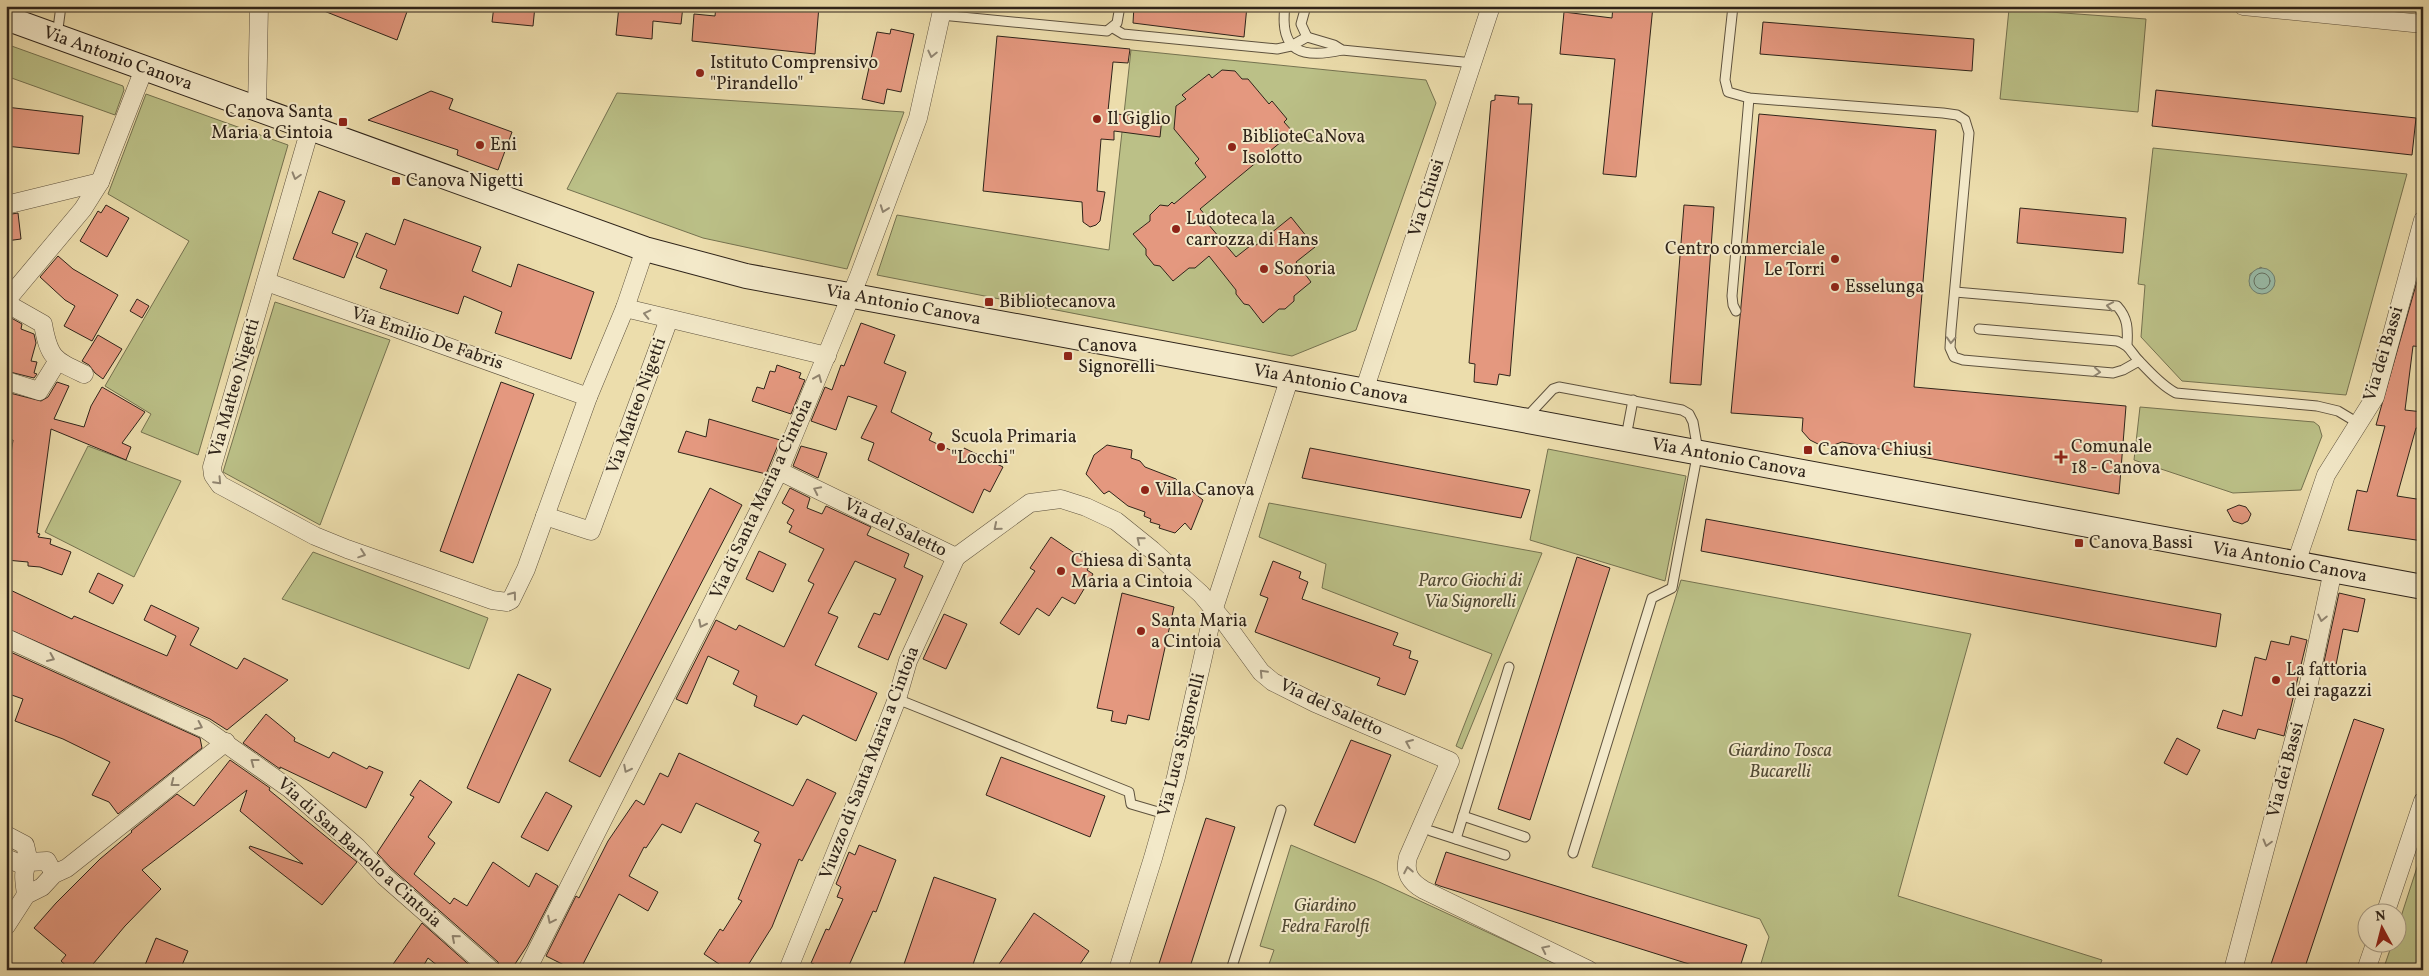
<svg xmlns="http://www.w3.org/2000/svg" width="2429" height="976" font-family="Vollkorn,serif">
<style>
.green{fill:#bbc087;stroke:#757250;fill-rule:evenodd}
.water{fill:#99bca9;stroke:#6f7f70}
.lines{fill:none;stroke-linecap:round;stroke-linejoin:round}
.shore{stroke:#647062;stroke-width:1}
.building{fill:#e4987f;stroke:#2f241a}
.lane-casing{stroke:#5e523e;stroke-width:11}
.street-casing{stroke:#5e523e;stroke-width:19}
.secondary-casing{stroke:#2f241a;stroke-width:26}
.lane{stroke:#f3e9c9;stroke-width:9}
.street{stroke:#f3e9c9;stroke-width:18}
.secondary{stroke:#f3e9c9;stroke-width:24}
.oneway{stroke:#918672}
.poi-dot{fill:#8f2418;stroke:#f3e9c9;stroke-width:2}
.labels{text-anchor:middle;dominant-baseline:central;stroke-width:4;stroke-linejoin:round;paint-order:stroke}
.street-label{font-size:18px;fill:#2f241a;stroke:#f3e9c9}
.poi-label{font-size:18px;fill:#2f241a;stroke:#f3e9c9;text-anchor:start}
.park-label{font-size:18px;font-style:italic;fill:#524b35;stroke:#f3e9c9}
</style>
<rect width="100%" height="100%" fill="#ecddac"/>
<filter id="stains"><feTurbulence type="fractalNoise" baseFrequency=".004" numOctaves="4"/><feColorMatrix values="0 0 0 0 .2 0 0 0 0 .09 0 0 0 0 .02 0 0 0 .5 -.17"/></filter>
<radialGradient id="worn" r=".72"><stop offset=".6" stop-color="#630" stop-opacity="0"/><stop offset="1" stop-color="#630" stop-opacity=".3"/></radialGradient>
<!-- green -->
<g class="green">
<path d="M2009 9 2146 19 2138 112 2000 99Z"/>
<path d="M6 44 123 86 124 90 115 115 6 76Z"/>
<path d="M1131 50 1426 80 1436 103 1356 330 1292 356 877 275 897 215 1109 250Z"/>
<path d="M617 93 904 112 847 269 703 238 567 189Z"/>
<path d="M146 94 288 145 198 455 141 432 151 414 105 386 189 241 108 194Z"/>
<path d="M2153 148 2407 174 2346 395 2182 381 2141 337 2145 285 2138 284ZM2261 267 2274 286 2268 292H2256L2250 286V274Z"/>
<path d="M275 302 390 340 320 525 223 472Z"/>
<path d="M2140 407 2314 422 2319 426 2322 436 2301 490 2233 493 2134 460Z"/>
<path d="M88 446 181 481 134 577 45 532Z"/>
<path d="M1548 449 1686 476 1665 581 1530 540Z"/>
<path d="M1269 503 1542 553 1462 749 1456 746 1492 654 1322 588 1326 564 1259 537Z"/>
<path d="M313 552 488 618 469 669 282 599Z"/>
<path d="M1681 580 1971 634 1898 896 2102 960 2098 970H1759L1769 937 1760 919 1592 867Z"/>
<path d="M1291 845 1377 881 1569 970H1277L1268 967 1274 950 1260 946Z"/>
<path d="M2421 855 2423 970H2383L2392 944H2396L2397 929Z"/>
</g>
<!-- water -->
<circle class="water" cx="2262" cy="281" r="13"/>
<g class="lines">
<!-- shore -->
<circle class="shore" cx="2262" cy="281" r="8"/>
</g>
<!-- building -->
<g class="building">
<path d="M319 6H409L397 40 314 7Z"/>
<path d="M494 6H535L533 26 492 22Z"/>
<path d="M619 6H683L681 24 653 21 652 39 616 35Z"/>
<path d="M716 6H819L815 54 692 41 694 14 715 16Z"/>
<path d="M1134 6H1247L1244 37 1133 23Z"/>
<path d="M1613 6H1653L1636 177 1603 174 1615 59 1560 54 1564 12 1612 18Z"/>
<path d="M1763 22 1974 39 1972 71 1760 54Z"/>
<path d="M891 29 914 34 901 92 887 89 884 104 862 99 877 32 890 34Z"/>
<path d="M997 36 1130 49 1128 63 1113 62 1108 111 1116 112V114L1162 118 1160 137 1114 131V140L1101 139 1097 191 1105 192 1100 221 1096 225 1090 227 1083 222 1082 202 983 191Z"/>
<path d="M1222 70 1235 71 1242 79H1248L1269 104 1272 101 1287 119 1284 122 1293 132 1200 209 1209 219 1208 224 1236 257 1250 246H1255L1291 217 1315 247 1296 262 1311 282 1294 296V301L1285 309H1279L1263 323 1249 305 1244 304 1236 294V290L1209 256 1195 268H1189L1173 281 1160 266 1154 265 1146 255V249L1133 234 1150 221V215L1160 205 1168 206 1172 202 1174 204 1206 177 1195 163 1199 159 1174 129 1176 106 1186 99 1182 95 1209 74 1212 78Z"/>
<path d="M2156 90 2416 118 2412 155 2152 126Z"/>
<path d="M431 91 453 99 449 109 512 132 498 170 457 155 458 150 368 120Z"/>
<path d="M1495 95 1519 97 1518 104H1532L1510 376 1499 374 1497 385 1474 382 1475 364 1469 363 1491 101 1495 100Z"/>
<path d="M6 107 83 116 79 154 6 146Z"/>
<path d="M1759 114 1936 130 1914 387 2126 406 2119 494 1842 442 1831 446 1820 445 1810 440 1802 431 1803 418 1731 413Z"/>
<path d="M319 191 345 201 332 233 358 243 344 278 293 259Z"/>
<path d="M106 205 129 218 107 257 80 241 98 211 101 213Z"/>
<path d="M1684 205 1714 207 1701 385 1670 383Z"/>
<path d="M2020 208 2126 218 2123 253 2017 243Z"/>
<path d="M18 213 21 239 6 241V215Z"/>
<path d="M404 219 481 247 472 271 511 287 518 264 594 292 571 359 495 333 502 312 464 296 458 314 380 288 387 270 356 257 366 233 395 245Z"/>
<path d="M58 256 73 269 118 295 92 341 64 326 75 306 65 300 40 277Z"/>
<path d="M2420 271H2423V347L2413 346 2405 410 2423 412V428H2416L2397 496 2423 500V541L2348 530 2357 490 2367 492 2385 426 2376 425Z"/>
<path d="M137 299 149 306 142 318 130 311Z"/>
<path d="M6 315 22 324 21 329 34 334 36 343 31 361 37 362 34 373 37 374 34 378 6 371Z"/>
<path d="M861 323 895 335 884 363 906 372 891 412 932 433 929 440 961 455 964 448 1003 467 990 492 984 489 973 513 868 460 874 443 861 438 877 406 848 396 836 430 811 421 825 387 832 390 841 365 844 366Z"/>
<path d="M98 335 122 349 103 379 95 373 89 365 82 361Z"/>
<path d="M777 365 801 373 799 378 805 380 791 414 752 401 757 387 764 389 770 371 775 372Z"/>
<path d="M57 382 69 386 54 419 84 427 91 406 102 387 145 412 122 443 131 447 126 460 51 429 37 533 40 534 38 537 51 539 50 544 71 552 62 575 40 567 28 566V562L6 560V474L8 475 13 440 6 439V392L41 401 48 397Z"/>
<path d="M501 382 534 394 473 563 440 551Z"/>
<path d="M709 419 780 440 766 474 678 452 686 431 706 437Z"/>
<path d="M1107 445 1132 450 1131 458 1140 461 1145 467 1176 479 1179 485 1188 488 1203 500 1191 530 1185 523 1175 533 1159 528 1160 525 1150 522 1151 519 1144 516 1145 512 1128 506 1109 491 1104 494 1086 474 1094 455Z"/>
<path d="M801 446 827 453 818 478 793 466Z"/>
<path d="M1310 448 1530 490 1521 518 1302 478Z"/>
<path d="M710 488 742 505 600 777 569 761Z"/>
<path d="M790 488 810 498 807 508 822 514 826 506 871 527 867 535 909 554 904 567 923 576 888 660 858 647 874 613 880 615 896 579 855 561 828 613 838 617 815 665 877 693 856 741 803 715 797 725 754 706 757 696 733 684 739 671 708 656 687 704 676 699 716 620 736 630 739 625 784 647 814 584 808 581 824 549 789 532 792 526 787 523 794 510 782 503Z"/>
<path d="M2239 505 2246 507 2251 514 2248 521 2242 524 2233 521 2227 510Z"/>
<path d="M1706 519 2221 614 2216 647 1701 551Z"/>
<path d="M1051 537 1079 556 1082 551 1094 559 1087 570 1093 574 1075 604 1062 597 1049 616 1037 608 1019 635 1000 623 1035 571 1030 568Z"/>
<path d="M759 551 786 564 773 592 746 579Z"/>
<path d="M1577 557 1610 568 1530 820 1498 809Z"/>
<path d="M1273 561 1301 572 1299 578 1308 582 1302 599 1398 633 1393 645 1411 651 1409 658 1418 661 1405 695 1377 685 1380 678 1255 632 1268 598 1260 595Z"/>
<path d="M98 573 123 585 113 604 89 592Z"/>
<path d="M6 588 72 619 74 616 167 656 176 636 144 620 151 605 199 628 190 645 237 669 244 658 288 680 227 730 210 719 6 628Z"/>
<path d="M1122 593 1174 607 1149 720 1128 715 1126 724 1111 721 1113 711 1097 708Z"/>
<path d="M2339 593 2365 599 2358 632 2343 629 2336 665 2324 662Z"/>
<path d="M944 614 967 624 946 669 923 659Z"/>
<path d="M2291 636 2307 640 2284 736 2258 729 2255 739 2217 728 2223 710 2242 716 2255 657 2266 660 2271 641 2289 645Z"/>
<path d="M6 650 200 738 202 748 118 814 109 802 92 795 110 762 63 739 15 721 23 699 6 693Z"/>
<path d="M518 674 551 689 499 803 467 788Z"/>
<path d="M266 714 295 738 294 741 329 758 333 752 367 769 369 766 383 772 366 808 280 767V769L243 743Z"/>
<path d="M2354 719 2384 729 2304 970H2269Z"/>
<path d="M2177 738 2200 750 2187 775 2164 763Z"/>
<path d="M1351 740 1391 755 1355 843 1314 825Z"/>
<path d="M679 753 793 806 807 779 836 793 802 861 799 859 772 927 745 970H728L704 954 720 929 723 931 742 901 738 899 761 844 754 841 759 832 696 803 681 833 662 824 646 848 644 847 629 876 658 892 648 911 619 894 580 970H574L546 956 576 896 579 898 608 841 636 800 644 805 660 773 668 777Z"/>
<path d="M1001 757 1105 796 1090 837 986 795Z"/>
<path d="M230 760 270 788 269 790 357 862 322 905 249 848 250 846 303 864 240 811 247 790 142 870 161 889 125 926 88 970H71L61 961 66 955 34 928 56 903 100 859 132 832 131 831 177 794 194 806Z"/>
<path d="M420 780 452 802 428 837 435 843 414 874 450 904 454 898 467 906 493 862 529 887 536 873 558 886 527 946 511 970H501L498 962 391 868 377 853 414 797 410 795Z"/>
<path d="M546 792 572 806 548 851 521 837Z"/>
<path d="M1206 818 1235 827 1189 970H1157Z"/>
<path d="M859 845 896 860 876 912 873 911 847 970H812L814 964 811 963 826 929 829 930 843 899 837 897 841 887 836 884 849 852 855 855Z"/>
<path d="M1446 852 1747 945 1739 970H1708L1440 886 1435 884Z"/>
<path d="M934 877 996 899 971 970H902Z"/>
<path d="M1034 913 1089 951 1076 970H995Z"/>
<path d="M422 923 475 970H443L428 958 421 970H389Z"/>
<path d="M156 938 188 951 180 970H143Z"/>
</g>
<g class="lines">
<defs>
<g id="lane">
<path d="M1285 6C1279 52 1302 59 1342 50"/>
<path d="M1306 6 1301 24 1307 37"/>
<path d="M1733 6 1725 80 1728 92 1749 98 1943 113 1957 115 1965 120 1969 133 1951 330 1950 348 1954 357 1963 360 2113 373 2123 370 2139 361"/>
<path d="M941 15 1107 31 1117 23 1120 6"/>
<path d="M1113 28 1123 34 1277 49 1291 46 1307 37 1334 45 1342 50 1473 63"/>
<path d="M57 36 61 6"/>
<path d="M1955 292 2117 306C2128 318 2128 329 2127 345"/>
<path d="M1736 311 1733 305 1732 296 1749 98"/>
<path d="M1979 329 2117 341C2131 346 2130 352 2140 362 2151 373 2162 386 2176 393L2317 406 2338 411 2358 423"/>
<path d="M1525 419 1553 389 1559 387 1682 410 1689 414 1693 422 1698 451 1672 588 1652 598 1573 853"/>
<path d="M1626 437 1633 400"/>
<path d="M897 699 1129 792 1131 804 1165 814"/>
<path d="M1463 816 1525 837"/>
<path d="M1431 831 1505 855"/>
<path d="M1456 839 1509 667"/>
<path d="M1231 970 1281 810"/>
</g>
<g id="street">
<path d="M2243 6 2423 24"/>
<path d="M257 110 259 6"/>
<path d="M310 129 212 467 213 475 220 485 315 536 347 549 492 600 507 602 511 600 526 569 588 397 625 308 645 249"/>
<path d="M6 205 100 182"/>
<path d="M267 282 588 397"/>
<path d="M6 301 83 209 100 182 144 69"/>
<path d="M6 303 43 324C49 358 54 360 84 374"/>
<path d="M625 308 827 356"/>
<path d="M7 381 39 391 57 362"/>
<path d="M1364 391 1491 6"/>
<path d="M779 471 956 557"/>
<path d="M545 516 591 531 669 319"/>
<path d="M956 557 1030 503 1061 499 1086 507 1116 521 1152 550 1201 594 1226 624 1261 672 1273 682 1315 703 1450 761 1408 857C1404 873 1410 882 1424 890L1589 970"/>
<path d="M2296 563 2326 475 2375 397 2423 220"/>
<path d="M6 638 205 729 290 789 357 847 384 876 491 970"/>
<path d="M6 835 25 845 29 862"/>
<path d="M6 858 25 866"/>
<path d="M26 895C25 884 21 871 29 862L47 861 54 874"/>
<path d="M2385 914 2423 801"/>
<path d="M6 926 26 895 42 887 54 874 67 868 226 742"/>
<path d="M527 970 779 471 859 276 918 118 943 6"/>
<path d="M788 970 866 778 897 699 908 661 956 557"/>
<path d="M1118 970 1153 858 1176 777 1214 608 1290 377"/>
<path d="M2233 970 2309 683 2333 570"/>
<path d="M2366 970 2375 944"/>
</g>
<g id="secondary">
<path id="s1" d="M6 18 645 249 746 276 2423 587"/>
</g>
</defs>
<!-- lane casing -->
<use href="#lane" class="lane-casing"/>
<!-- street casing -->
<use href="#street" class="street-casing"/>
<!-- secondary casing -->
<use href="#secondary" class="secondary-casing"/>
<!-- lane -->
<use href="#lane" class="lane"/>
<!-- street -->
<use href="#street" class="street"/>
<!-- secondary -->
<use href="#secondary" class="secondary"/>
</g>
<!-- one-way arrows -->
<defs><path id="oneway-chevron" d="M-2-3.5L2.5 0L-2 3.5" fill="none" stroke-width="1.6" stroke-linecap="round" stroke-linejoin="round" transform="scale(1.25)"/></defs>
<g class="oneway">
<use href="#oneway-chevron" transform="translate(932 54) rotate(103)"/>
<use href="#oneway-chevron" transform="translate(296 176) rotate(106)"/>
<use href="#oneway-chevron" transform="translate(884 209) rotate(110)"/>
<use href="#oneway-chevron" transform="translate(2110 306) rotate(-170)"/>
<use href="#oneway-chevron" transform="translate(647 314) rotate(-167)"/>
<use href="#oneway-chevron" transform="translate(1951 340) rotate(93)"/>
<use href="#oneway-chevron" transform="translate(2097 372) rotate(5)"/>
<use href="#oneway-chevron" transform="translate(818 378) rotate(-67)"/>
<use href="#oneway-chevron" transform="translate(218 481) rotate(47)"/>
<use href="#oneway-chevron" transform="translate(817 490) rotate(-154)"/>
<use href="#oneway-chevron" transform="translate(997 527) rotate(140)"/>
<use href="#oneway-chevron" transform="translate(1140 540) rotate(-141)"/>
<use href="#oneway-chevron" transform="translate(362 554) rotate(19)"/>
<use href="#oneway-chevron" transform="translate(513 595) rotate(-53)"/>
<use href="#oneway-chevron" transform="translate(2322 618) rotate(102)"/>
<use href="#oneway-chevron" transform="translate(702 624) rotate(117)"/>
<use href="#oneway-chevron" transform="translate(51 658) rotate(24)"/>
<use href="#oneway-chevron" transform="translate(1263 673) rotate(-134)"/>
<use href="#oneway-chevron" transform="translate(199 726) rotate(25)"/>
<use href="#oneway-chevron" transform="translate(1409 743) rotate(-157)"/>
<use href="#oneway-chevron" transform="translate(254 762) rotate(-143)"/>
<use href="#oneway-chevron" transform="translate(627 769) rotate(117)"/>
<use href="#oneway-chevron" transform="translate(174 783) rotate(142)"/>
<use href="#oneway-chevron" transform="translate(2267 843) rotate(105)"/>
<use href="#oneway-chevron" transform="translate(1408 870) rotate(-101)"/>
<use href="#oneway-chevron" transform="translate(551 920) rotate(116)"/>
<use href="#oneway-chevron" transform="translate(455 938) rotate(-139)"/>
<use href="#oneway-chevron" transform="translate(1545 949) rotate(-154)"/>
</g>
<!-- markers -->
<g class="poi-dot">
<circle cx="700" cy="73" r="5"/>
<circle cx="1097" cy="119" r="5"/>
<rect x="338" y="117" width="10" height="10" rx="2.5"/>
<circle cx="480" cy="145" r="5"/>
<circle cx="1232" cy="147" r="5"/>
<rect x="391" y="176" width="10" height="10" rx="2.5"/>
<circle cx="1176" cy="229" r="5"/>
<circle cx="1835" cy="259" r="5"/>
<circle cx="1264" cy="269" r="5"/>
<circle cx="1835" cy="287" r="5"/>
<rect x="984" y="297" width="10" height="10" rx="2.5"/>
<rect x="1063" y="351" width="10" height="10" rx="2.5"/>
<circle cx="941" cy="447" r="5"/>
<rect x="1803" y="445" width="10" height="10" rx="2.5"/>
<path d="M2058.5 449.5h5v5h5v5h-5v5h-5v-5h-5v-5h5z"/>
<circle cx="1145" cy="490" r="5"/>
<rect x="2074" y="538" width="10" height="10" rx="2.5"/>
<circle cx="1061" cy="571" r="5"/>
<circle cx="1141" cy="631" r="5"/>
<circle cx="2276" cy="680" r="5"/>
</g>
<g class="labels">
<!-- street labels -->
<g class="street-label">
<text stroke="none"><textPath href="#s1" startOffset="119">Via Antonio Canova</textPath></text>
<text transform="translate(1427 198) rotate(-72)">Via Chiusi</text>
<text stroke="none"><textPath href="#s1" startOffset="944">Via Antonio Canova</textPath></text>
<text transform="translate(427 339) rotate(19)">Via Emilio De Fabris</text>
<text transform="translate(2384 354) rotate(-73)">Via dei Bassi</text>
<text stroke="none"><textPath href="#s1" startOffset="1379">Via Antonio Canova</textPath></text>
<text transform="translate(235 388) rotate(-74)">Via Matteo Nigetti</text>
<text transform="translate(637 406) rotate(-70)">Via Matteo Nigetti</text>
<text stroke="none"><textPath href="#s1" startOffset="1784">Via Antonio Canova</textPath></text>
<text transform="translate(762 499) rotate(-65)">Via di Santa Maria a Cintoia</text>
<text transform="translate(895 528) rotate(26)">Via del Saletto</text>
<text stroke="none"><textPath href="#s1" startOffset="2354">Via Antonio Canova</textPath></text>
<text transform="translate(1331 708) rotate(25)">Via del Saletto</text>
<text transform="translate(1182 745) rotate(-76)">Via Luca Signorelli</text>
<text transform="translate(870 763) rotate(-69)">Viuzzo di Santa Maria a Cintoia</text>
<text transform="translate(2286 770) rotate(-75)">Via dei Bassi</text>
<text transform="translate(359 853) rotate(42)">Via di San Bartolo a Cintoia</text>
</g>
<!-- poi labels -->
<g class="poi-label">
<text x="710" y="63">Istituto Comprensivo<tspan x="710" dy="21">"Pirandello"</tspan></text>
<text x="333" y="112" text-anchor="end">Canova Santa<tspan x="333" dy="21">Maria a Cintoia</tspan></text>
<text x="1107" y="119">Il Giglio</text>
<text x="1242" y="137">BiblioteCaNova<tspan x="1242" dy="21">Isolotto</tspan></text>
<text x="490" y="145">Eni</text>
<text x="406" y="181">Canova Nigetti</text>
<text x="1186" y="219">Ludoteca la<tspan x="1186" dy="21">carrozza di Hans</tspan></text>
<text x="1825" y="249" text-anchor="end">Centro commerciale<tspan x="1825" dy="21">Le Torri</tspan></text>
<text x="1274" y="269">Sonoria</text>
<text x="1845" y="287">Esselunga</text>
<text x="999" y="302">Bibliotecanova</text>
<text x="1078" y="346">Canova<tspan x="1078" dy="21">Signorelli</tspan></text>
<text x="951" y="437">Scuola Primaria<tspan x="951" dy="21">"Locchi"</tspan></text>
<text x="2071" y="447">Comunale<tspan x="2071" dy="21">18 - Canova</tspan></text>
<text x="1818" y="450">Canova Chiusi</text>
<text x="1155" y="490">Villa Canova</text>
<text x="2089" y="543">Canova Bassi</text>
<text x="1071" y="561">Chiesa di Santa<tspan x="1071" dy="21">Maria a Cintoia</tspan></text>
<text x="1151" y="621">Santa Maria<tspan x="1151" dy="21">a Cintoia</tspan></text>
<text x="2286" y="670">La fattoria<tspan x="2286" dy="21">dei ragazzi</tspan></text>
</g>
<!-- park labels -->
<g class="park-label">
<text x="1470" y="581">Parco Giochi di<tspan x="1470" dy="21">Via Signorelli</tspan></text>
<text x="1780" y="751">Giardino Tosca<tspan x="1780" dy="21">Bucarelli</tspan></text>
<text x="1325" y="906">Giardino<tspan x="1325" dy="21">Fedra Farolfi</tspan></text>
</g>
</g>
<!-- margin -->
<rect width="2429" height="976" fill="none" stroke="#ecddac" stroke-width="25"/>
<rect x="8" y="8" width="2414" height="961" fill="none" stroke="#2f241a" stroke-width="2.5"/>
<rect x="12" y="12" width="2404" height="951" fill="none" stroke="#2f241a"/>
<!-- north arrow -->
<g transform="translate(2382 928) rotate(353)"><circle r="24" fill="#f3e9c9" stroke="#a59a83"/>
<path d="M0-4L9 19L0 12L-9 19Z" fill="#8f2418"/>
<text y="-8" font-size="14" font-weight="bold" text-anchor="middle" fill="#2f241a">N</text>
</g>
<rect width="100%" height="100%" filter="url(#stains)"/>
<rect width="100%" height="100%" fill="url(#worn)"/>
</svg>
